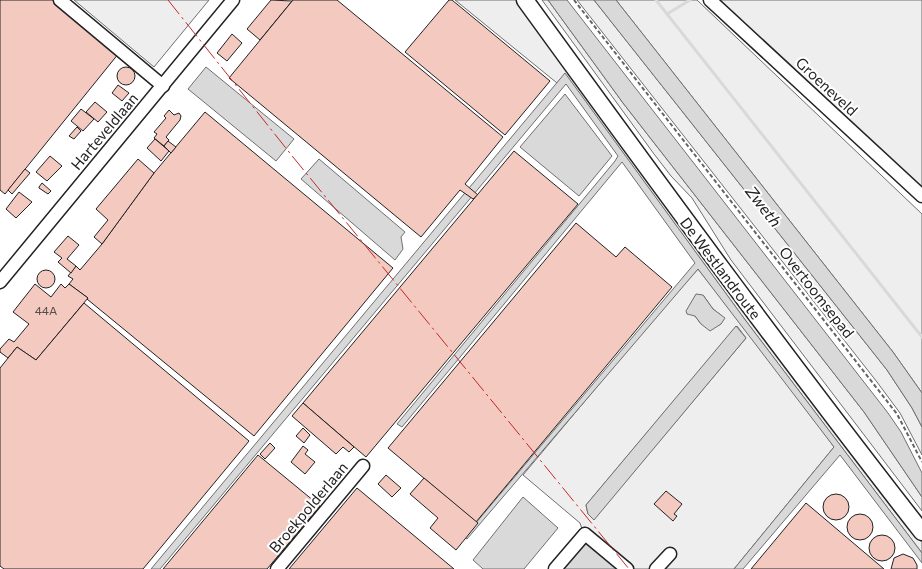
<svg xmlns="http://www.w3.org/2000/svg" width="922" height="569" font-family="Commissioner,sans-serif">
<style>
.green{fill:#eee;stroke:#6f6f6f;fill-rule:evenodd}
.water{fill:#d9d9d9;stroke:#6f6f6f}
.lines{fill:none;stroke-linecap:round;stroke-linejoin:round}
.stream{stroke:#d9d9d9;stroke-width:3}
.building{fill:#f3c9c0;stroke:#222}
.minor-casing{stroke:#222;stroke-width:15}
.major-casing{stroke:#222;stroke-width:19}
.path{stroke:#646464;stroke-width:2;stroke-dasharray:4 2.5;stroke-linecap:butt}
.minor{stroke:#fff;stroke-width:12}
.major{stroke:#fff;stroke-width:16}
.power{stroke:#c62828;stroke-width:1;stroke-dasharray:18 4 2.5 4;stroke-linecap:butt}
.labels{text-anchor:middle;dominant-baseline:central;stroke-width:4;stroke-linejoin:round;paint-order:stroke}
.number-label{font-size:12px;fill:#564c4a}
.street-label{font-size:15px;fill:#222;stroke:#fff}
.water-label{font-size:16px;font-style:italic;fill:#222;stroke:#fff}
</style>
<rect width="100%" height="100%" fill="#fff"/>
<!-- green -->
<g class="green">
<path d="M74 0H209L154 67Z"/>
<path d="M455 0H519L830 422 922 541V553L746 321 565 74 557 83Z"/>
<path d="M542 0H548L623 103 864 412 922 497V511L731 260 692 198 671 176 654 154Z"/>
<path d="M577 0H594L887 370 912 408 922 427V455L900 413 877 382Z"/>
<path d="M616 0H697L922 214V393L893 352Z"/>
<path d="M719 0H922V194Z"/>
<path d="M698 269 795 392 834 447 734 569H620L585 538 580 523 523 475 667 303ZM703 295 713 309 722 316 721 324 713 328 701 324 695 316ZM737 326 746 338 594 519 588 514 586 505Z"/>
</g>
<!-- water -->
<g class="water">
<path d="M548 0H567L888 413 901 432 922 473V497L864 412 623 103Z"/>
<path d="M594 0H616L893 352 922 393V427L912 408 887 370Z"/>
<path d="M206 67 294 139 276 161 188 89Z"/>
<path d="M565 73 746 321 922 553V563L840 455 743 569H734L834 447 698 269 467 539 464 537 695 263 622 162 402 427 397 424 615 161 618 156 566 84 160 569H151Z"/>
<path d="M565 94 612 156 579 196 520 147Z"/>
<path d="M319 159 405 232 401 237 403 249 395 260 301 179Z"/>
<path d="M696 294 703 295 713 309 725 318 721 324 710 331 701 324 695 316 687 314 686 311Z"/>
<path d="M736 326 746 338 594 520 588 514 586 505Z"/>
<path d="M523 497 558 528 524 569H483L473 560Z"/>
<path d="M586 542 618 569H564Z"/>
</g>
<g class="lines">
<!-- stream -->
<g class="stream">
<path d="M656 0 922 337"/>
<path d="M667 14 690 0"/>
</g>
</g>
<!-- building -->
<g class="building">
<path d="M0 0H55L119 53 5 194 0 190Z"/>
<path d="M271 0 292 1 260 40 247 29Z"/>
<path d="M293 0H337L503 137 465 184 478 195 473 199 460 190 421 237 229 78Z"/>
<path d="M449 0H452L550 81 505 135 405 52Z"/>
<path d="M232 34 242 43 227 61 217 53Z"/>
<circle cx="126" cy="76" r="9"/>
<path d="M118 85 129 93 122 101 112 93Z"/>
<path d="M95 102 107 112 98 122 86 112Z"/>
<path d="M81 109 94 119 83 131 71 121Z"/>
<path d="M169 110 174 115 179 113 181 116 180 120 166 137 169 140 164 146 154 138 157 134 154 132 166 118 164 116Z"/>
<path d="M205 112 393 268 254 436 87 299 88 298 69 284 73 279 68 276 76 266 80 270 102 244 154 173Z"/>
<path d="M77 127 81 131 74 139 69 136Z"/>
<path d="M155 139 169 151 161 161 147 148Z"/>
<path d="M168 141 176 147 171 153 164 146Z"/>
<path d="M514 151 578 204 366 457 303 403Z"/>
<path d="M50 156 62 166 47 181 36 172Z"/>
<path d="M138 159 154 173 102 244 94 237 108 220 96 209Z"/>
<path d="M25 169 30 173 12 194 8 190Z"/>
<path d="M42 183 51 191 48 194 39 188V187Z"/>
<path d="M19 192 32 202 16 218 6 209Z"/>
<path d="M576 223 616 257 625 247 672 287 476 522 388 448Z"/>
<path d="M68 236 79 245 67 259 76 266 71 273 58 262 62 258 54 252Z"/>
<circle cx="46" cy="279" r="9"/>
<path d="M35 284 51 297 61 284 65 288 69 284 88 298 36 360 17 347 8 358 0 352V349L9 339 14 342 29 324 13 312Z"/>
<path d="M84 303 249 441 143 569H4L0 566V368L17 347 36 360Z"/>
<path d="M303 403 354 447 349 452 343 447 336 454 292 416Z"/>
<path d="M303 428 310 435 304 443 296 436Z"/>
<path d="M270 443 275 448 265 459 260 454Z"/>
<path d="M303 446 308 450 305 454 315 462 305 474 291 462Z"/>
<path d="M258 455 320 506 267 569H163Z"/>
<path d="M386 475 401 488 392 497 378 484Z"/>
<path d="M424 478 478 523 456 550 430 528 438 518 410 494Z"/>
<path d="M357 488 454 569H289Z"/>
<path d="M666 491 682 504 674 514 677 516 673 521 654 504Z"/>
<circle cx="836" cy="507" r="13"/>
<path d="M806 503 884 569H751Z"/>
<circle cx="860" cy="527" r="13"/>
<circle cx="882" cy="548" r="13"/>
<path d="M903 554 913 558 917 565V569H891L894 558Z"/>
</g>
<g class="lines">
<defs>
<g id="minor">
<path d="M60 0 163 86"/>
<path d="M710 0 922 196"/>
<path d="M0 282 233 0"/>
<path d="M277 569 363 466"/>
<path d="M555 569 585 534 627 569"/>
<path d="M656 569 670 554"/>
</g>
<path id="major" d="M525 0C655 179 786 358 922 532"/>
</defs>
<!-- minor casing -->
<use href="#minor" class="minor-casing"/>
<!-- major casing -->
<use href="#major" class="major-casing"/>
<!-- path -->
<path class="path" d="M574 0 897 414 922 462"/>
<!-- minor -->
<use href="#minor" class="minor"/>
<!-- major -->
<use href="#major" class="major"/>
<!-- power -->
<path class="power" d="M168 0 293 157 629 569"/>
</g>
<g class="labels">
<!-- number labels -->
<g class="number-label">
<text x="46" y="310">44A</text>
</g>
<!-- street labels -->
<g class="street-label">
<text transform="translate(827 86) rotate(43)">Groeneveld</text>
<text transform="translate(104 131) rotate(-50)">Harteveldlaan</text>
<text transform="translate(721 268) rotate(53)">De Westlandroute</text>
<text transform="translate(817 292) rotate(52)">Overtoomsepad</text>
<text transform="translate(308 507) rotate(-50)">Broekpolderlaan</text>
</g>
<!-- water labels -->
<g class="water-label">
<text transform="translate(764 206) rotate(52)">Zweth</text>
</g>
</g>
</svg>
